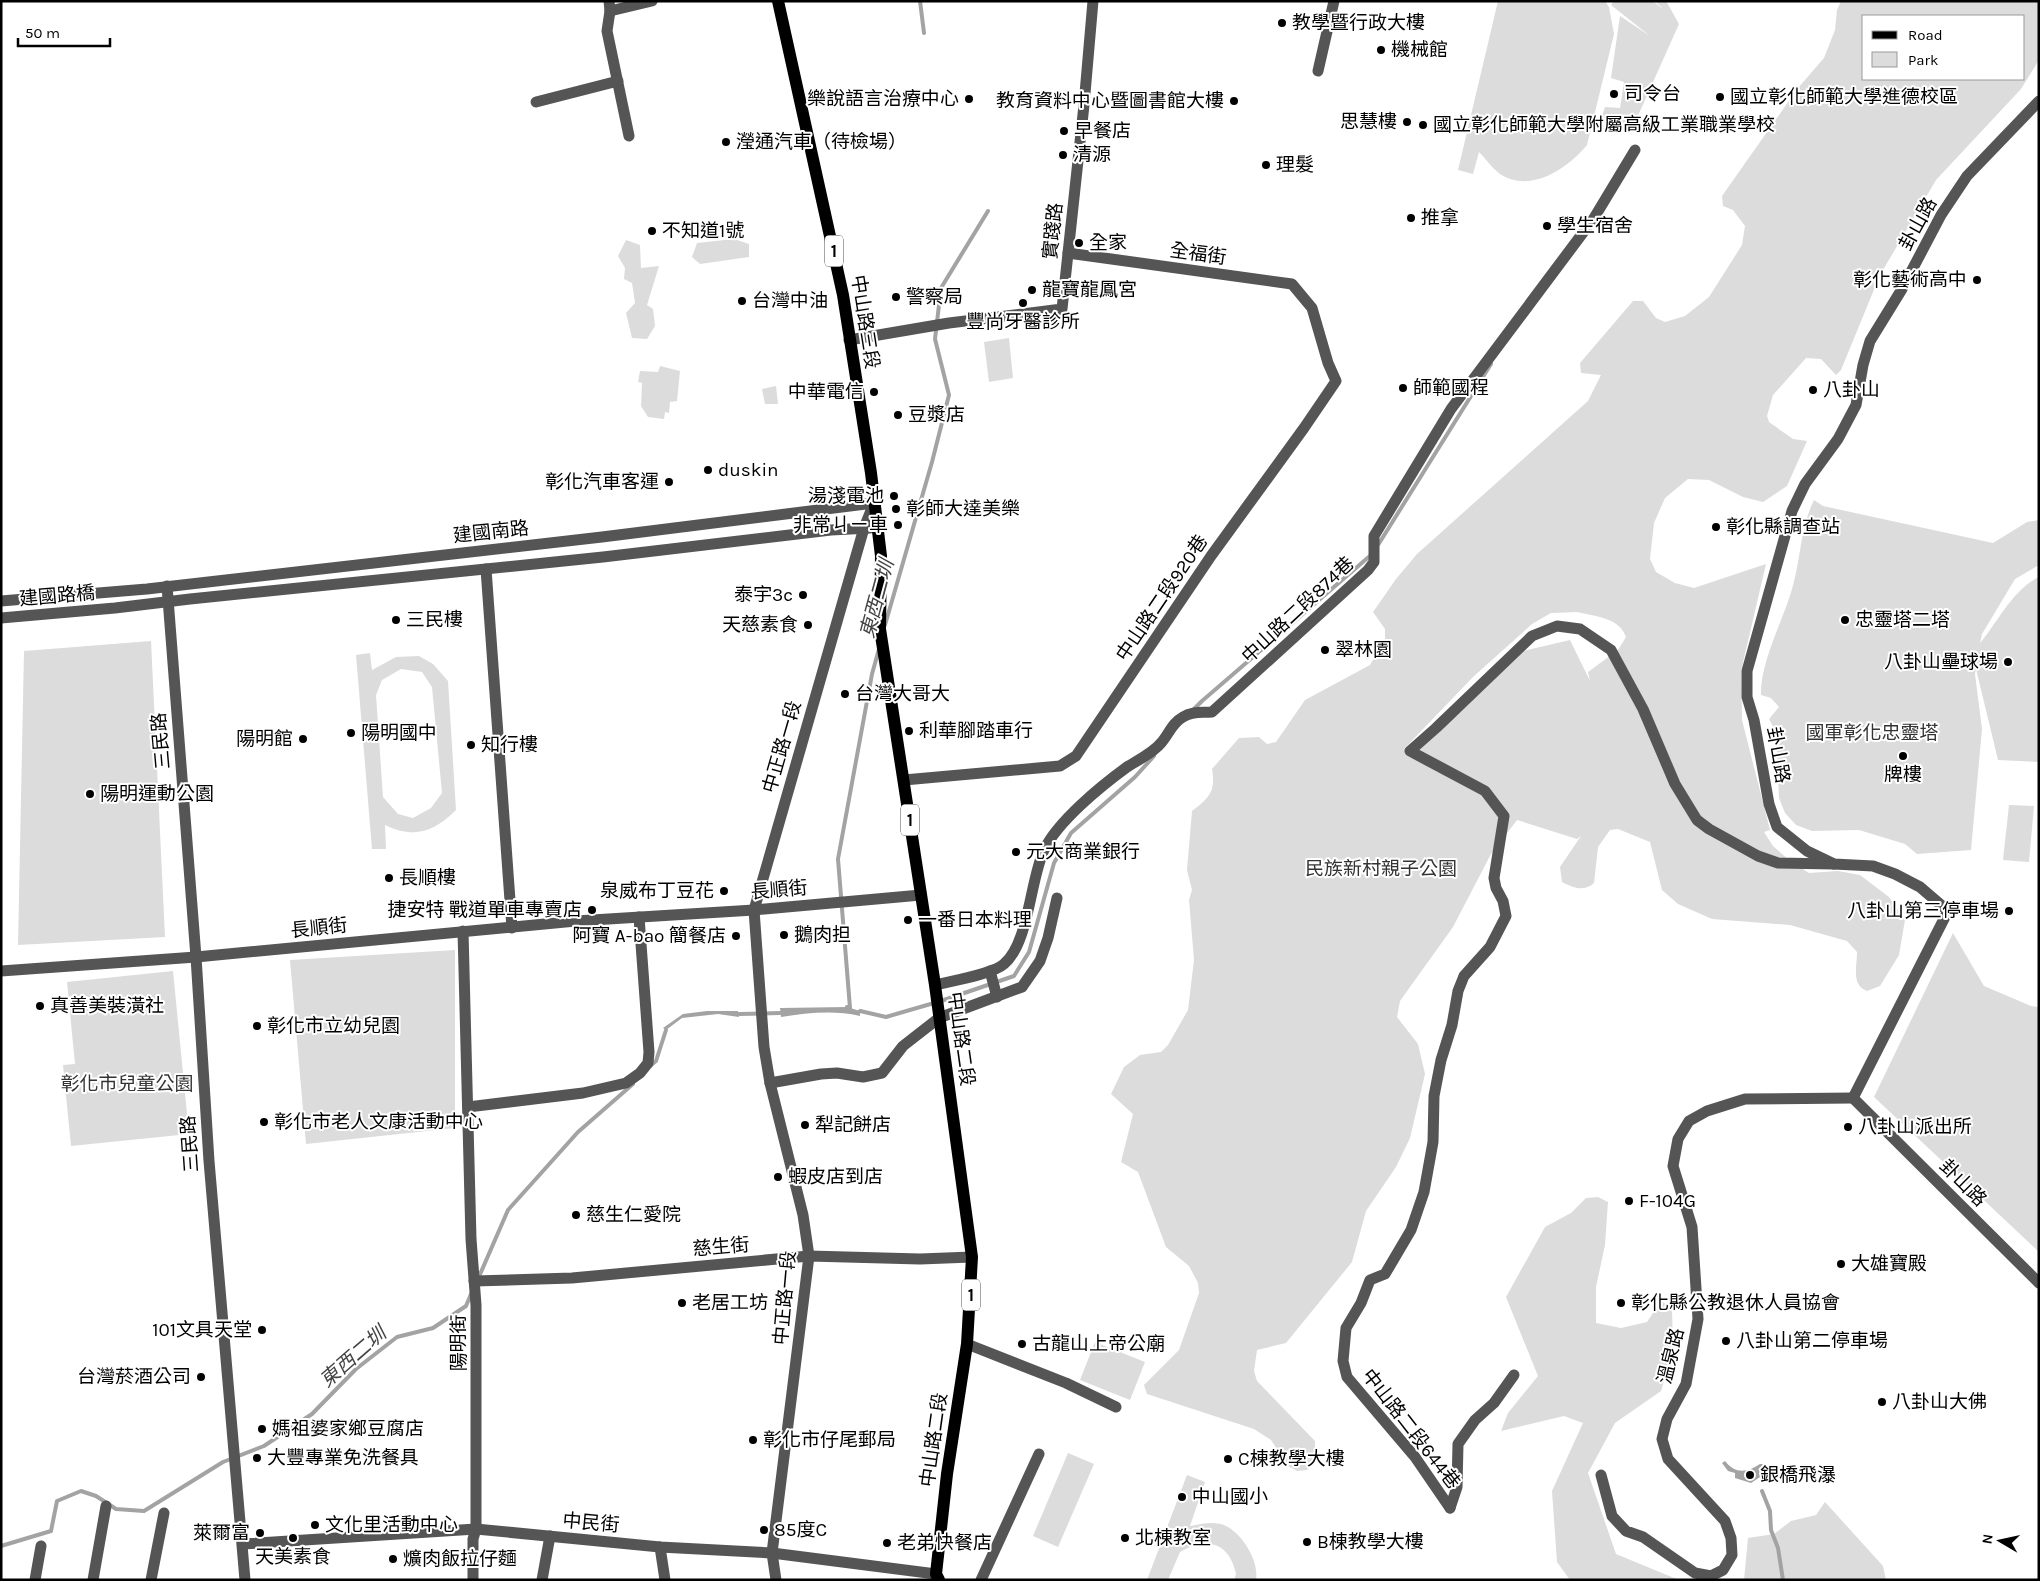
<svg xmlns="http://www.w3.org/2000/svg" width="2040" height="1581" font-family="Karla,'Noto Sans TC',sans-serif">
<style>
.green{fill:#dcdcdc;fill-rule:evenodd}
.water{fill:#a3a3a3}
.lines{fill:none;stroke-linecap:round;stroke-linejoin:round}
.stream{stroke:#a3a3a3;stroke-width:4}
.minor{stroke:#555;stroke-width:11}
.major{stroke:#000;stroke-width:12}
.poi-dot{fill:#000;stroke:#fff;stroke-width:2}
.labels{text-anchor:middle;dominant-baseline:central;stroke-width:4;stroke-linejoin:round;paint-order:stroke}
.shield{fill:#fff;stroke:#4c4c4c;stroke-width:1}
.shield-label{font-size:18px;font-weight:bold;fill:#000}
.poi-label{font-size:19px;fill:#000;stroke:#fff;text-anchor:start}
.street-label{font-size:19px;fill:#000;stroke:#fff}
.park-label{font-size:19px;fill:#333;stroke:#fff}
.water-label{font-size:20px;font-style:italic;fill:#444;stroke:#fff}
</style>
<rect width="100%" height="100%" fill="#fff"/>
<!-- green -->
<g class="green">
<path d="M1498 1H1605L1609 7 1614 34 1587 145C1568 168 1531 194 1500 174 1492 168 1486 159 1479 152L1473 174 1458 170Z"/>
<path d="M1614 1H1653L1664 10 1655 1H1666L1679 24 1632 129 1600 122 1605 107 1620 108 1624 82 1611 78 1620 16 1650 36 1611 5Z"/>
<path d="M1841 1H2039V60L2021 89 1936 180 1880 275 1841 370 1836 375 1821 359 1806 358 1773 395 1767 416 1769 422 1793 439 1807 441 1787 486 1763 502 1743 497 1709 480 1688 479 1665 498 1654 523 1650 559 1656 572 1675 583 1694 588 1766 564 1741 671 1742 720 1770 830 1764 832 1773 846 1790 861 1809 873 1838 871 1860 875 1889 897 1905 920 1899 955 1880 986 1867 991C1851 985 1857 967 1857 952L1847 941 1790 925 1712 919 1678 904 1662 890 1650 842 1618 829 1610 830 1598 847 1594 883C1584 892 1574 888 1562 882L1560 867 1581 836 1577 839 1517 820 1491 854 1453 927 1400 1001 1397 1017 1418 1044 1425 1074 1410 1138 1396 1167 1366 1211 1352 1262 1286 1343 1257 1350 1254 1371 1257 1381 1315 1441V1463L1307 1470 1297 1471 1288 1466 1271 1440 1254 1429 1147 1394 1144 1385 1179 1350 1199 1293 1198 1283 1189 1266 1166 1247 1138 1172 1121 1162 1133 1114 1111 1094 1124 1067 1140 1055 1161 1052 1168 1045 1188 1010 1194 960 1189 900 1192 890 1187 870 1192 811C1209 798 1216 792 1212 769L1239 738 1259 737 1267 744 1276 742 1305 700 1370 665 1385 639V629L1373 612 1396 579 1417 554 1588 401 1601 375 1581 373 1580 363 1633 301H1643L1656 318 1665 322 1685 316 1709 297 1742 245 1745 226 1733 210 1723 206 1722 196 1798 88 1824 58 1835 30 1837 10ZM1864 16H2024V79H1864ZM1577 612C1595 616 1620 618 1626 637L1618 650 1588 672 1590 681 1570 640 1523 651 1403 750 1473 677 1532 624 1551 613Z"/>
<path d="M734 239 749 244V257L700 264 692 257 697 243Z"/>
<path d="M626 240 640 245 641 268 659 266 647 305 653 309 655 326 647 339 632 338 626 313 635 303 632 283 624 279 625 268 618 256Z"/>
<path d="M1009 338 1013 378 989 382 984 342Z"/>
<path d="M660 366 680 371 677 401 670 402 669 413 665 412 664 419 648 417 641 406 642 383 638 382 640 371 658 372Z"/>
<path d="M776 386 778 404H765L762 389Z"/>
<path d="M1814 500 1823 506 1993 543 2027 522 2039 520V565L2015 579 1982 634 1980 643C1998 622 2012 590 2039 577V762L1998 760 1976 669 1975 674 1982 729 1971 850 1917 854 1905 844 1859 830 1812 831 1796 825 1785 813 1779 798 1776 732 1769 719 1779 707 1771 698 1761 695C1760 662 1783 621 1792 589 1801 559 1800 528 1814 500Z"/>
<path d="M151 641 165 937 18 945 24 651Z"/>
<path d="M370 653 372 670 396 657 419 656 433 664 448 681 456 810C434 832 414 839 385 825L386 849H372L356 655ZM401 669 422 672 432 687 442 793 431 808 413 818 398 814 383 797 376 695 382 680Z"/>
<path d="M2009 805 2034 806 2029 862 2003 860Z"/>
<path d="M1953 933 1984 986 2031 1006 2039 1007V1252L1874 1097Z"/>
<path d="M455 950V1128L306 1144 290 960Z"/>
<path d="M173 971 189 1134 71 1146 63 1065 75 1064 67 982Z"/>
<path d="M1598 1197 1608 1202 1605 1245 1596 1287V1323L1621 1328 1647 1322 1661 1301 1672 1308 1673 1350 1661 1391 1615 1423 1588 1473 1616 1554 1679 1580H1570L1557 1562 1552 1491 1583 1423 1564 1416 1501 1431 1508 1413 1538 1376 1506 1297 1545 1227 1571 1213 1586 1198Z"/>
<path d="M1095 1342 1145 1362 1130 1400 1080 1380Z"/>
<path d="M1068 1453 1094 1464 1058 1547 1033 1536Z"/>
<path d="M1187 1475 1205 1482 1190 1526C1202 1524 1216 1520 1228 1527 1244 1537 1259 1561 1256 1580H1234L1236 1574C1229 1541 1206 1537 1180 1552L1168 1580H1147Z"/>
<path d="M1825 1502 1883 1566 1886 1580H1744L1748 1538 1774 1534 1791 1521 1816 1515Z"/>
</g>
<!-- water -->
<g class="water">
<path d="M847 1007 860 1011V1016C833 1010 808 1013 781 1017L780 1008Z"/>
<path d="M707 1011H738L739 1017 718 1014 682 1018 666 1030 663 1028 683 1014Z"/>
<path d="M1725 1461C1735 1474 1747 1473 1760 1464H1764L1763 1475 1751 1483 1735 1478V1473L1728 1471 1722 1463Z"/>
</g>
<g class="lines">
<!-- stream -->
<g class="stream">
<path d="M920 1 924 33"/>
<path d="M1378 545 1491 364"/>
<path d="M885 625 932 462 949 395 935 339 941 288 988 211"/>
<path d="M1194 709 1202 701 1371 555"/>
<path d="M941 1001 1014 976 1029 952 1054 863 1071 833 1135 777 1154 756"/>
<path d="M847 1007 850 1008 838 859 872 674 879 649"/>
<path d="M860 1011 886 1017 934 1003"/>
<path d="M739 1014 780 1013"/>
<path d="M650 1066 656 1061 666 1030"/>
<path d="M478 1279 508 1210 578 1132 633 1084"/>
<path d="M1762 1491 1770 1511 1771 1530 1778 1548 1783 1580"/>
<path d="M1 1546 51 1531 57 1501 81 1491 96 1496 116 1509 144 1511 223 1462 264 1446 312 1414 356 1369 397 1337 433 1328 466 1306 471 1294"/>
</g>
<!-- minor -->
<g class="minor">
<path d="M609 1 610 11 607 31 629 136"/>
<path d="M610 11 652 1"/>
<path d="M1318 71 1334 1"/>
<path d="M2039 101 1967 176 1941 215 1902 289 1870 341 1863 365 1856 405 1838 439 1805 484 1792 511 1747 671V697L1754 720 1769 804 1777 827 1807 851 1834 864 1873 866 1895 874 1920 887 1948 911 1853 1098 2039 1283"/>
<path d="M536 102 618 81"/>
<path d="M849 340 949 323 1062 309 1084 105 1093 1"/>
<path d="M486 569 512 928"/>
<path d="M167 586 196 957 209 1161 245 1580"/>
<path d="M1 601 147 589 602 537 874 503 864 528 754 910 764 1047 770 1083 803 1215 809 1256 772 1553 776 1580"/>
<path d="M1 618 115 608 190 599 603 557 831 530 870 528"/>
<path d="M904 780 1060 766 1076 756 1211 556 1304 428 1336 381 1328 363 1312 308 1292 284 1068 253"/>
<path d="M463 931 471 1239 476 1305V1529L473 1539V1580"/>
<path d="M1 971 196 957 576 921 754 910 921 895"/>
<path d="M990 971 997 997"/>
<path d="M935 985C951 981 993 974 1004 964 1029 943 1030 880 1044 850 1058 821 1101 786 1127 767 1138 760 1153 753 1161 743 1169 734 1172 723 1183 717 1192 711 1202 713 1212 712L1368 570 1374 562V536L1451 409 1594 218 1635 150"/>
<path d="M770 1083 821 1074 837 1073 863 1077 882 1073 903 1046 939 1018 1022 987 1040 961 1048 938 1057 898"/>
<path d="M468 1107 583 1093 626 1083 640 1073 648 1063 649 1052 639 917"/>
<path d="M474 1281 572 1278 809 1256 920 1259 972 1257"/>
<path d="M967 1344 1066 1383 1116 1407"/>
<path d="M1601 1475 1612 1516 1626 1531 1643 1537 1695 1573 1711 1576 1723 1570 1732 1555 1731 1538 1725 1521 1668 1459 1662 1439 1667 1419 1686 1384 1698 1319 1692 1227 1673 1166 1678 1139 1689 1121 1707 1111 1745 1099 1853 1098"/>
<path d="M1450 1508 1415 1457 1347 1377 1343 1361 1346 1328 1361 1303 1370 1280 1385 1274 1411 1230 1424 1192 1433 1142 1434 1096 1441 1060 1452 1025 1458 991 1464 976 1490 947 1506 916 1503 901 1496 888 1494 878 1504 816 1485 791 1410 751 1436 728 1532 636 1557 626 1580 629 1611 650 1643 709 1675 784 1697 820 1709 829 1758 856 1778 863 1834 864"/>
<path d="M1450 1508 1457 1487 1458 1444 1475 1420 1494 1403 1514 1375"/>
<path d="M243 1544 476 1529 660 1547 772 1553 936 1574"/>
<path d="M660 1547 665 1580"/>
<path d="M35 1580 41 1546"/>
<path d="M93 1580 106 1506"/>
<path d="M151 1580 164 1513"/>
<path d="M542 1580 550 1536"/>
<path d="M981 1580 1039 1454"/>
</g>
<!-- major -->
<path class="major" d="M778 1 843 295 871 473 881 556 880 629 935 985 972 1257 967 1344 947 1474 936 1574 939 1580"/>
</g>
<!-- markers -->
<g class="poi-dot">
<circle cx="1282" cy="23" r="5"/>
<circle cx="1381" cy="50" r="5"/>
<circle cx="1614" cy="94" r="5"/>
<circle cx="1720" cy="97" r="5"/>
<circle cx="969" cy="99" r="5"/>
<circle cx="1234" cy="101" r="5"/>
<circle cx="1407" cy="122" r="5"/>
<circle cx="1423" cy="125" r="5"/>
<circle cx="1064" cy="131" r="5"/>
<circle cx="726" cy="142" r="5"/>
<circle cx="1063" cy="155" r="5"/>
<circle cx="1266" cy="165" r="5"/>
<circle cx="1411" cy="218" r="5"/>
<circle cx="1547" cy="226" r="5"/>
<circle cx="652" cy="231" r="5"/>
<circle cx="1079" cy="243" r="5"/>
<circle cx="1977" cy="280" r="5"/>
<circle cx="1032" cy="290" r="5"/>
<circle cx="896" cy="297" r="5"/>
<circle cx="742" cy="301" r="5"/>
<circle cx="1023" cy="303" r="5"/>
<circle cx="1403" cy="388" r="5"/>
<circle cx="1813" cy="390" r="5"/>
<circle cx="874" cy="392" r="5"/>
<circle cx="898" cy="415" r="5"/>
<circle cx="708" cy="470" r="5"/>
<circle cx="669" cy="482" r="5"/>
<circle cx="894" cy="496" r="5"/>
<circle cx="896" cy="509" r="5"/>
<circle cx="898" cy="525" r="5"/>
<circle cx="1716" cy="527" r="5"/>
<circle cx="803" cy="595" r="5"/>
<circle cx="396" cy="620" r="5"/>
<circle cx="1845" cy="620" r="5"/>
<circle cx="808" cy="625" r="5"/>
<circle cx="1325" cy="650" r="5"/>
<circle cx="2008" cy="662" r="5"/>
<circle cx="845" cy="694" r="5"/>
<circle cx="909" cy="731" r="5"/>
<circle cx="351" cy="733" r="5"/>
<circle cx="303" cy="739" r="5"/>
<circle cx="471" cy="745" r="5"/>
<circle cx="1903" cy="756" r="5"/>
<circle cx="90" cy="794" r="5"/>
<circle cx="1016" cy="852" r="5"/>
<circle cx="389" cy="878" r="5"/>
<circle cx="724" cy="891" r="5"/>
<circle cx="592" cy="910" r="5"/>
<circle cx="2009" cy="911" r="5"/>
<circle cx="908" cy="920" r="5"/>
<circle cx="784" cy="935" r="5"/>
<circle cx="736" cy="936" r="5"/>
<circle cx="40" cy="1006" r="5"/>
<circle cx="257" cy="1026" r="5"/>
<circle cx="264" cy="1122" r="5"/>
<circle cx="805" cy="1125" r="5"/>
<circle cx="1848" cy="1127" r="5"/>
<circle cx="778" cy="1177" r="5"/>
<circle cx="1629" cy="1201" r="5"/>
<circle cx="576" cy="1215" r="5"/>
<circle cx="1841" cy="1264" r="5"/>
<circle cx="682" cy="1303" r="5"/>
<circle cx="1621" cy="1303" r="5"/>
<circle cx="262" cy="1330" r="5"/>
<circle cx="1726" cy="1341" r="5"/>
<circle cx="1022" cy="1344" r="5"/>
<circle cx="201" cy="1377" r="5"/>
<circle cx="1882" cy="1402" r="5"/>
<circle cx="262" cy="1429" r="5"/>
<circle cx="753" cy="1440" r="5"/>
<circle cx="257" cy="1458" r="5"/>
<circle cx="1228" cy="1459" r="5"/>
<circle cx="1750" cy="1475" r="5"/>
<circle cx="1182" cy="1497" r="5"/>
<circle cx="315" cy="1525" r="5"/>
<circle cx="764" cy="1530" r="5"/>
<circle cx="260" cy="1533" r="5"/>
<circle cx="293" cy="1538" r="5"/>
<circle cx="1125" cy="1538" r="5"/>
<circle cx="1307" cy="1542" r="5"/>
<circle cx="887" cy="1543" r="5"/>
<circle cx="393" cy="1559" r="5"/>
</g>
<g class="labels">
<!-- shield labels -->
<g class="shield">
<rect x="825" y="235.5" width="18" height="31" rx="4"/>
<rect x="901" y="804.5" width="18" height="31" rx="4"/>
<rect x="962" y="1279.5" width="18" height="31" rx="4"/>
</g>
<g class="shield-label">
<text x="834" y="251">1</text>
<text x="910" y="820">1</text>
<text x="971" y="1295">1</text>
</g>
<!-- poi labels -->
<g class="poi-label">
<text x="1292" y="23">教學暨行政大樓</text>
<text x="1391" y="50">機械館</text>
<text x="1624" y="94">司令台</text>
<text x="1730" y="97">國立彰化師範大學進德校區</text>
<text x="959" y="99" text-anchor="end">樂說語言治療中心</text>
<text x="1224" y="101" text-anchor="end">教育資料中心暨圖書館大樓</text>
<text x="1397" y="122" text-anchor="end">思慧樓</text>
<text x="1433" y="125">國立彰化師範大學附屬高級工業職業學校</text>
<text x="1074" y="131">早餐店</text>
<text x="736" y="142">瀅通汽車（待檢場）</text>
<text x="1073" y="155">清源</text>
<text x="1276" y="165">理髮</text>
<text x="1421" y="218">推拿</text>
<text x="1557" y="226">學生宿舍</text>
<text x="662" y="231">不知道1號</text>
<text x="1089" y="243">全家</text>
<text x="1967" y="280" text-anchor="end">彰化藝術高中</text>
<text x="1042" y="290">龍寶龍鳳宮</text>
<text x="906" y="297">警察局</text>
<text x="752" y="301">台灣中油</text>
<text x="1023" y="322" text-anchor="middle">豐尚牙醫診所</text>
<text x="1413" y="388">師範國程</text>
<text x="1823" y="390">八卦山</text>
<text x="864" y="392" text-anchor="end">中華電信</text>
<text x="908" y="415">豆漿店</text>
<text x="718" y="470">duskin</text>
<text x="659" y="482" text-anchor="end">彰化汽車客運</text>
<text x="884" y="496" text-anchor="end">湯淺電池</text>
<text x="906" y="509">彰師大達美樂</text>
<text x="888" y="525" text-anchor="end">非常ㄐㄧ車</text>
<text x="1726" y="527">彰化縣調查站</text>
<text x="793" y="595" text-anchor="end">泰宇3c</text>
<text x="406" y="620">三民樓</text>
<text x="1855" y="620">忠靈塔二塔</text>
<text x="798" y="625" text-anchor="end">天慈素食</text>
<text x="1335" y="650">翠林園</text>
<text x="1998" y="662" text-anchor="end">八卦山壘球場</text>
<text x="855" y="694">台灣大哥大</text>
<text x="919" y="731">利華腳踏車行</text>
<text x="361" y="733">陽明國中</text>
<text x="293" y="739" text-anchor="end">陽明館</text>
<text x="481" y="745">知行樓</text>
<text x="1903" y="775" text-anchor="middle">牌樓</text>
<text x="100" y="794">陽明運動公園</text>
<text x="1026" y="852">元大商業銀行</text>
<text x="399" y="878">長順樓</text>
<text x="714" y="891" text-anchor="end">泉威布丁豆花</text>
<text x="582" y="910" text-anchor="end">捷安特 戰道單車專賣店</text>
<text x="1999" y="911" text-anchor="end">八卦山第三停車場</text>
<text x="918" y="920">一番日本料理</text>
<text x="794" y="935">鵝肉担</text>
<text x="726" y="936" text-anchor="end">阿寶 A-bao 簡餐店</text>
<text x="50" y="1006">真善美裝潢社</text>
<text x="267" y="1026">彰化市立幼兒園</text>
<text x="274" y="1122">彰化市老人文康活動中心</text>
<text x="815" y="1125">犁記餅店</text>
<text x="1858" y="1127">八卦山派出所</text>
<text x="788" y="1177">蝦皮店到店</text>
<text x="1639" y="1201">F-104G</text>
<text x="586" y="1215">慈生仁愛院</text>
<text x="1851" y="1264">大雄寶殿</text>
<text x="692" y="1303">老居工坊</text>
<text x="1631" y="1303">彰化縣公教退休人員協會</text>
<text x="252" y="1330" text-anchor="end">101文具天堂</text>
<text x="1736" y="1341">八卦山第二停車場</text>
<text x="1032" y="1344">古龍山上帝公廟</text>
<text x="191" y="1377" text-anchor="end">台灣菸酒公司</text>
<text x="1892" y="1402">八卦山大佛</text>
<text x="272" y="1429">媽祖婆家鄉豆腐店</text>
<text x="763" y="1440">彰化市仔尾郵局</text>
<text x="267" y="1458">大豐專業免洗餐具</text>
<text x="1238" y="1459">C棟教學大樓</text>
<text x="1760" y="1475">銀橋飛瀑</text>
<text x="1192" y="1497">中山國小</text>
<text x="325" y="1525">文化里活動中心</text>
<text x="774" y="1530">85度C</text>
<text x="250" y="1533" text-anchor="end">萊爾富</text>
<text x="1135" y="1538">北棟教室</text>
<text x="1317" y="1542">B棟教學大樓</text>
<text x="897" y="1543">老弟快餐店</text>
<text x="293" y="1557" text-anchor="middle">天美素食</text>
<text x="403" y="1559">爌肉飯拉仔麵</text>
</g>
<!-- street labels -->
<g class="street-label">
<text transform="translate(1918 224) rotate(-61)">卦山路</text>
<text transform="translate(1053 231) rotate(-84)">實踐路</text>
<text transform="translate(1198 254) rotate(8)">全福街</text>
<text transform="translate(865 322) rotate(81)">中山路三段</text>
<text transform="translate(491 532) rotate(-6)">建國南路</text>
<text transform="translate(57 596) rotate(-5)">建國路橋</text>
<text transform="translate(1162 598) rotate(-56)">中山路二段920巷</text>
<text transform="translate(1298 610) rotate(-43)">中山路二段874巷</text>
<text transform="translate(161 741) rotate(-95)">三民路</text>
<text transform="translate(782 747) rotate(-74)">中正路一段</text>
<text transform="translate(1778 755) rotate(80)">卦山路</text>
<text transform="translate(779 890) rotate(-5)">長順街</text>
<text transform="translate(319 928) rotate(-6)">長順街</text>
<text transform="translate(961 1039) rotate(82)">中山路二段</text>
<text transform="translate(190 1144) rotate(-94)">三民路</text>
<text transform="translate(1963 1183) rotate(45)">卦山路</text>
<text transform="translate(721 1247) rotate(-5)">慈生街</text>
<text transform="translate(785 1298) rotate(-85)">中正路一段</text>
<text transform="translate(459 1343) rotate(-90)">陽明街</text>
<text transform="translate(1671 1356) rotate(-76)">溫泉路</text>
<text transform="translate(1411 1429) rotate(52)">中山路二段644巷</text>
<text transform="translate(934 1440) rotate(-82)">中山路二段</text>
<text transform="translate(591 1523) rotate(5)">中民街</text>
</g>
<!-- park labels -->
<g class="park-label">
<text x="1872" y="733">國軍彰化忠靈塔</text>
<text x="1381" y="869">民族新村親子公園</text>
<text x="127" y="1084">彰化市兒童公園</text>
</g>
<!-- water labels -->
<g class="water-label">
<text transform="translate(877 599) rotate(-75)">東西二圳</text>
<text transform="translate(353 1357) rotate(-41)">東西二圳</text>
</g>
</g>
<!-- border -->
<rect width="2040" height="1581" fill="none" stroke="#000000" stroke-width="5"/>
<!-- legend -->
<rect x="1862" y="15" width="162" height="65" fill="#ffffff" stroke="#999999"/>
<rect x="1872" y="31" width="25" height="8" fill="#000000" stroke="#999999"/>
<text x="1908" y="40" font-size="15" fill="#000000">Road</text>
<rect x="1872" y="52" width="25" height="15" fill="#dcdcdc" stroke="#999999"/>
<text x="1908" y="65" font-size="15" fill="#000000">Park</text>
<!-- north arrow -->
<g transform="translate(2000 1541) rotate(279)" stroke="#ffffff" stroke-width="4" paint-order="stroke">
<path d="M0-4L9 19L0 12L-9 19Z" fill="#000000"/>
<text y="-8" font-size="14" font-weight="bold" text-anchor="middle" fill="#000000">N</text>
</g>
<!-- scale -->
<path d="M18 38v8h92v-8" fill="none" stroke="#000000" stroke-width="2.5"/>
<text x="25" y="38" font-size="15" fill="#000000" stroke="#ffffff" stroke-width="4" paint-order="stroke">50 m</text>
</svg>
